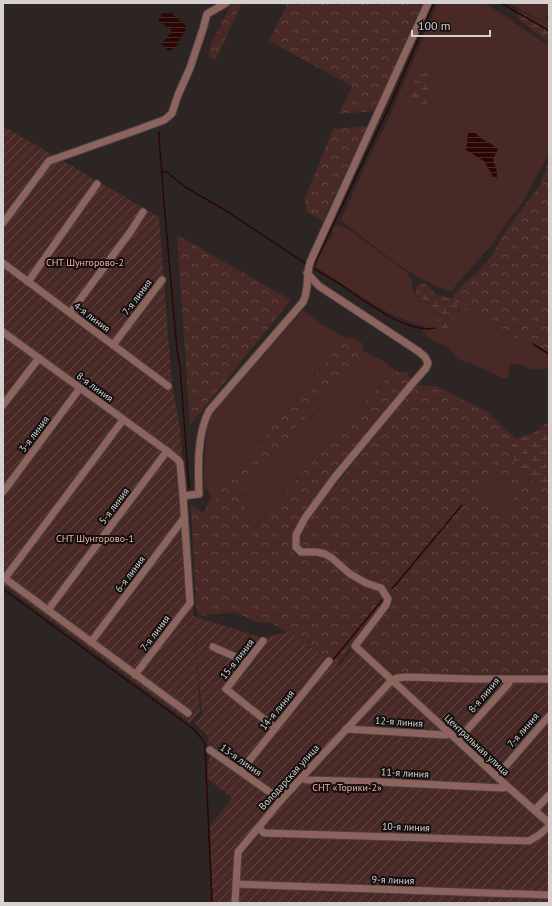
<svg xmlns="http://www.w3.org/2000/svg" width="552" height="906" font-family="'PT Sans',sans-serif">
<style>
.grass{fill:#482925}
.forest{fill:url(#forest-crowns);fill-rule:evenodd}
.wetland{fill:url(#wetland-marsh)}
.garden{fill:url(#garden-furrows)}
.water{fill:url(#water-rules)}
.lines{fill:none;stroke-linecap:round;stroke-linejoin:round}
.stream{stroke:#2a0705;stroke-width:1.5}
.minor-casing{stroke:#484140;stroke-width:9}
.minor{stroke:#8c635d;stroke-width:7}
.labels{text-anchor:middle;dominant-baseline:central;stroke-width:4;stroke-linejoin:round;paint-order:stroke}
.park-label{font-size:10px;fill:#f9afa4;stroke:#130f0f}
.street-label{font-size:10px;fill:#d6d1d0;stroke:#130f0f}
</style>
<defs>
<pattern id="forest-crowns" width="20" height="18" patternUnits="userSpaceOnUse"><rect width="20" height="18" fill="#482925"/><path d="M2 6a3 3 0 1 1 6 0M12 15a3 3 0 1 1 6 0" fill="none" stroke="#624744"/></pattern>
<pattern id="wetland-marsh" width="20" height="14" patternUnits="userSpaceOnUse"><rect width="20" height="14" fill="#482925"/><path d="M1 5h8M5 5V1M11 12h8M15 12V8" fill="none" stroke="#624744"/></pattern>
<pattern id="garden-furrows" width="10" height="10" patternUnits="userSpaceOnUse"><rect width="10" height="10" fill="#482925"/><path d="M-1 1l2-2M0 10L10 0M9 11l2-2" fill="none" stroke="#624744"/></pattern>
<pattern id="water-rules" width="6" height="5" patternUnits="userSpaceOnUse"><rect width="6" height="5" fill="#2a0705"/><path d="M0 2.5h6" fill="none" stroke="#482a28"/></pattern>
</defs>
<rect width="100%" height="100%" fill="#2d2524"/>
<!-- grass -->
<g class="grass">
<path d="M438 3H485L549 46V154L523 201 488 249 451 291C412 280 373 245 341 220L365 166 387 122Z"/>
<path d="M508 3H549V9L545 20 542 21Z"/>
<path d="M336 225 346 228 407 272 412 283V289C415 292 416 294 418 297 428 305 438 306 436 322L449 328 459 311V306L549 355V369C543 368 534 370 528 368 522 366 516 361 509 366V378H502L469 362 462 361 457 358 448 347 428 338 423 332 424 326C395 319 369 302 345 286 335 279 326 274 316 267L318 259 328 241 332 236 333 229Z"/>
<path d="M303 310 321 324 347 339 305 386 203 513 211 497 203 483 207 427 214 411Z"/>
<path d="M363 351 382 360 396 371 382 383 316 456 253 529 239 495Z"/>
<path d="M491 478C503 480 520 498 513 510 494 520 465 489 491 478Z"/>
</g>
<!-- forest -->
<g class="forest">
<path d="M232 3H242L216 59H212L208 54 211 44Z"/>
<path d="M278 3H423L374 111 339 114 352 86 269 41 286 6Z"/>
<path d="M367 126 323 221 307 212 305 198 333 129Z"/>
<path d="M549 161V355L459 306 452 298 462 285 477 273 491 257 507 229 540 185Z"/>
<path d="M177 235 291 300 190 425Z"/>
<path d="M354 338 362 343 363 351 239 495 254 529 316 456 382 383 396 371 408 373 410 380 334 474 297 524 293 541 294 554 298 555 317 553 380 589 387 599 323 683 328 658 272 623 256 622 235 612 199 616 196 605 191 505 203 513 305 386 347 339Z"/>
<path d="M416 385 436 386 486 411 516 439 512 449 513 459 523 476 549 488V674L407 675 392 677 359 645 390 606 393 599 389 590 360 578 333 557 303 549 299 546 300 535 308 519ZM491 478C503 480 520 498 513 510 494 520 465 489 491 478Z"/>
</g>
<!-- wetland -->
<g class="wetland">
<path d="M518 10 542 22 548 20 549 16V43L518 19Z"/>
<path d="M426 69 431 70C435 83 436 102 421 107L414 102 409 100 407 97C412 87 416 76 426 69Z"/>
<path d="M420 284H425L437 295 452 298C454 300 457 303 458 305 461 311 448 329 444 333L438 332 435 328C440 304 429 307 416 294V288Z"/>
<path d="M545 424 549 425V488L523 476 513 459 512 449 516 439 538 431Z"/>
</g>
<!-- garden -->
<g class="garden">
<path d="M3 126 159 217 172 385 180 428 200 711 190 723 3 585Z"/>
<path d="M193 616 263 638 288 632 339 666 355 646 392 680 549 679V903H213L210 826 232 798 207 778 210 750 208 737 195 723 202 714Z"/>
</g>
<!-- water -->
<g class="water">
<path d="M163 12 171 13 186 26V29L176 47 169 51 161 44 172 31C169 26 162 25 158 20Z"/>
<path d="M468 133H476C481 141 491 142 498 149L493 159 497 171V179L493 177 484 161 466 150Z"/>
</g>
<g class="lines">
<!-- stream -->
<g class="stream">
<path d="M501 3 548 30"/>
<path d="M159 132C159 152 163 172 163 192L177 350 180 366 189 488"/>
<path d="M163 172H167L185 187 225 210 305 263"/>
<path d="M313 267 390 105 434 3"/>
<path d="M313 268C325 275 336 281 347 289 368 303 408 334 435 328"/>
<path d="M533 344 549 354"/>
<path d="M3 589 192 728 203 740 205 746 212 903"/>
<path d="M392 589 462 505"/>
<path d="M332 661 384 598"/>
</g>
<defs>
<g id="minor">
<path d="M3 223 49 161 137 130 164 120 168 117 172 113 178 95 190 68 203 29 207 14 226 3"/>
<path d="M3 263 168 386"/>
<path d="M307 273 319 286 418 351 425 357 428 363 426 368 412 384 335 477 305 518 296 535V547L301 552H317L325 554 332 558 350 574 366 583 381 588 388 599 386 605 355 646 508 787 549 823"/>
<path d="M28 282 97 184"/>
<path d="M70 313 131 231 143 212"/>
<path d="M3 332 167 451 178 460 180 463 183 496 190 603 135 675"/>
<path d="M113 345 162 280"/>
<path d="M3 405 39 358"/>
<path d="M3 492 80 388"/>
<path d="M183 496 199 494C198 468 197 434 209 411L303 302C310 289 305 274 311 260L428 3"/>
<path d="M3 577 188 713"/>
<path d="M5 578 123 420"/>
<path d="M48 610 167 451"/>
<path d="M263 641 226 689 275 728"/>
<path d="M91 642 184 518"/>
<path d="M213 647 247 662"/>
<path d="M346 729 446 735 451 734"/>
<path d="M458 740 509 683V680"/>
<path d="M210 750 281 800"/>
<path d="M241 771 329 661"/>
<path d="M497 776 549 716"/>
<path d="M302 778 307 780 380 782 502 788 508 787"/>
<path d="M535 810 549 795"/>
<path d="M259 828 264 833 529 841 539 835 549 826"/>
<path d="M236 884 549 895"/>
<path d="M235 903 238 852 281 800 392 680 397 678 407 677 471 679H549"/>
</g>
</defs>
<!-- minor casing -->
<use href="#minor" class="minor-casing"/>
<!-- minor -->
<use href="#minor" class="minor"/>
</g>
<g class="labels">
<!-- park labels -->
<g class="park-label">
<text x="85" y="262">СНТ Шунгорово-2</text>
<text x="95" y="538">СНТ Шунгорово-1</text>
<text x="347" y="787">СНТ «Торики-2»</text>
</g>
<!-- street labels -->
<g class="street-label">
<text transform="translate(137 297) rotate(-53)">7-я линия</text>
<text transform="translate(92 317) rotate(37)">4-я линия</text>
<text transform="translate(95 387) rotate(36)">8-я линия</text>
<text transform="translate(34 434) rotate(-53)">3-я линия</text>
<text transform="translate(114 506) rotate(-53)">5-я линия</text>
<text transform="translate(130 574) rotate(-53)">6-я линия</text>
<text transform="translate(155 633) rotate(-53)">7-я линия</text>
<text transform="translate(237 659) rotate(-52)">15-я линия</text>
<text transform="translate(484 695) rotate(-50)">8-я линия</text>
<text transform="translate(277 710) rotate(-51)">14-я линия</text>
<text transform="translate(399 722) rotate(4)">12-я линия</text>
<text transform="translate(523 730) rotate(-49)">7-я линия</text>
<text transform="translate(477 745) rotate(43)">Центральная улица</text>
<text transform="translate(241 760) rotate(35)">13-я линия</text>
<text transform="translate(405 773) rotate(3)">11-я линия</text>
<text transform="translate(289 777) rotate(-48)">Володарская улица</text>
<text transform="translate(406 827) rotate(2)">10-я линия</text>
<text transform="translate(393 880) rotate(2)">9-я линия</text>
</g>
</g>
<!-- border -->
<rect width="552" height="906" fill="none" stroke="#d6d1d0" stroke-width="8"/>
<!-- scale -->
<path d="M412 30v6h78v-6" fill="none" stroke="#d6d1d0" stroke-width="2"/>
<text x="418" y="30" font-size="12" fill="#d6d1d0" stroke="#130f0f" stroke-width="3" paint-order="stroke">100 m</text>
</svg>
